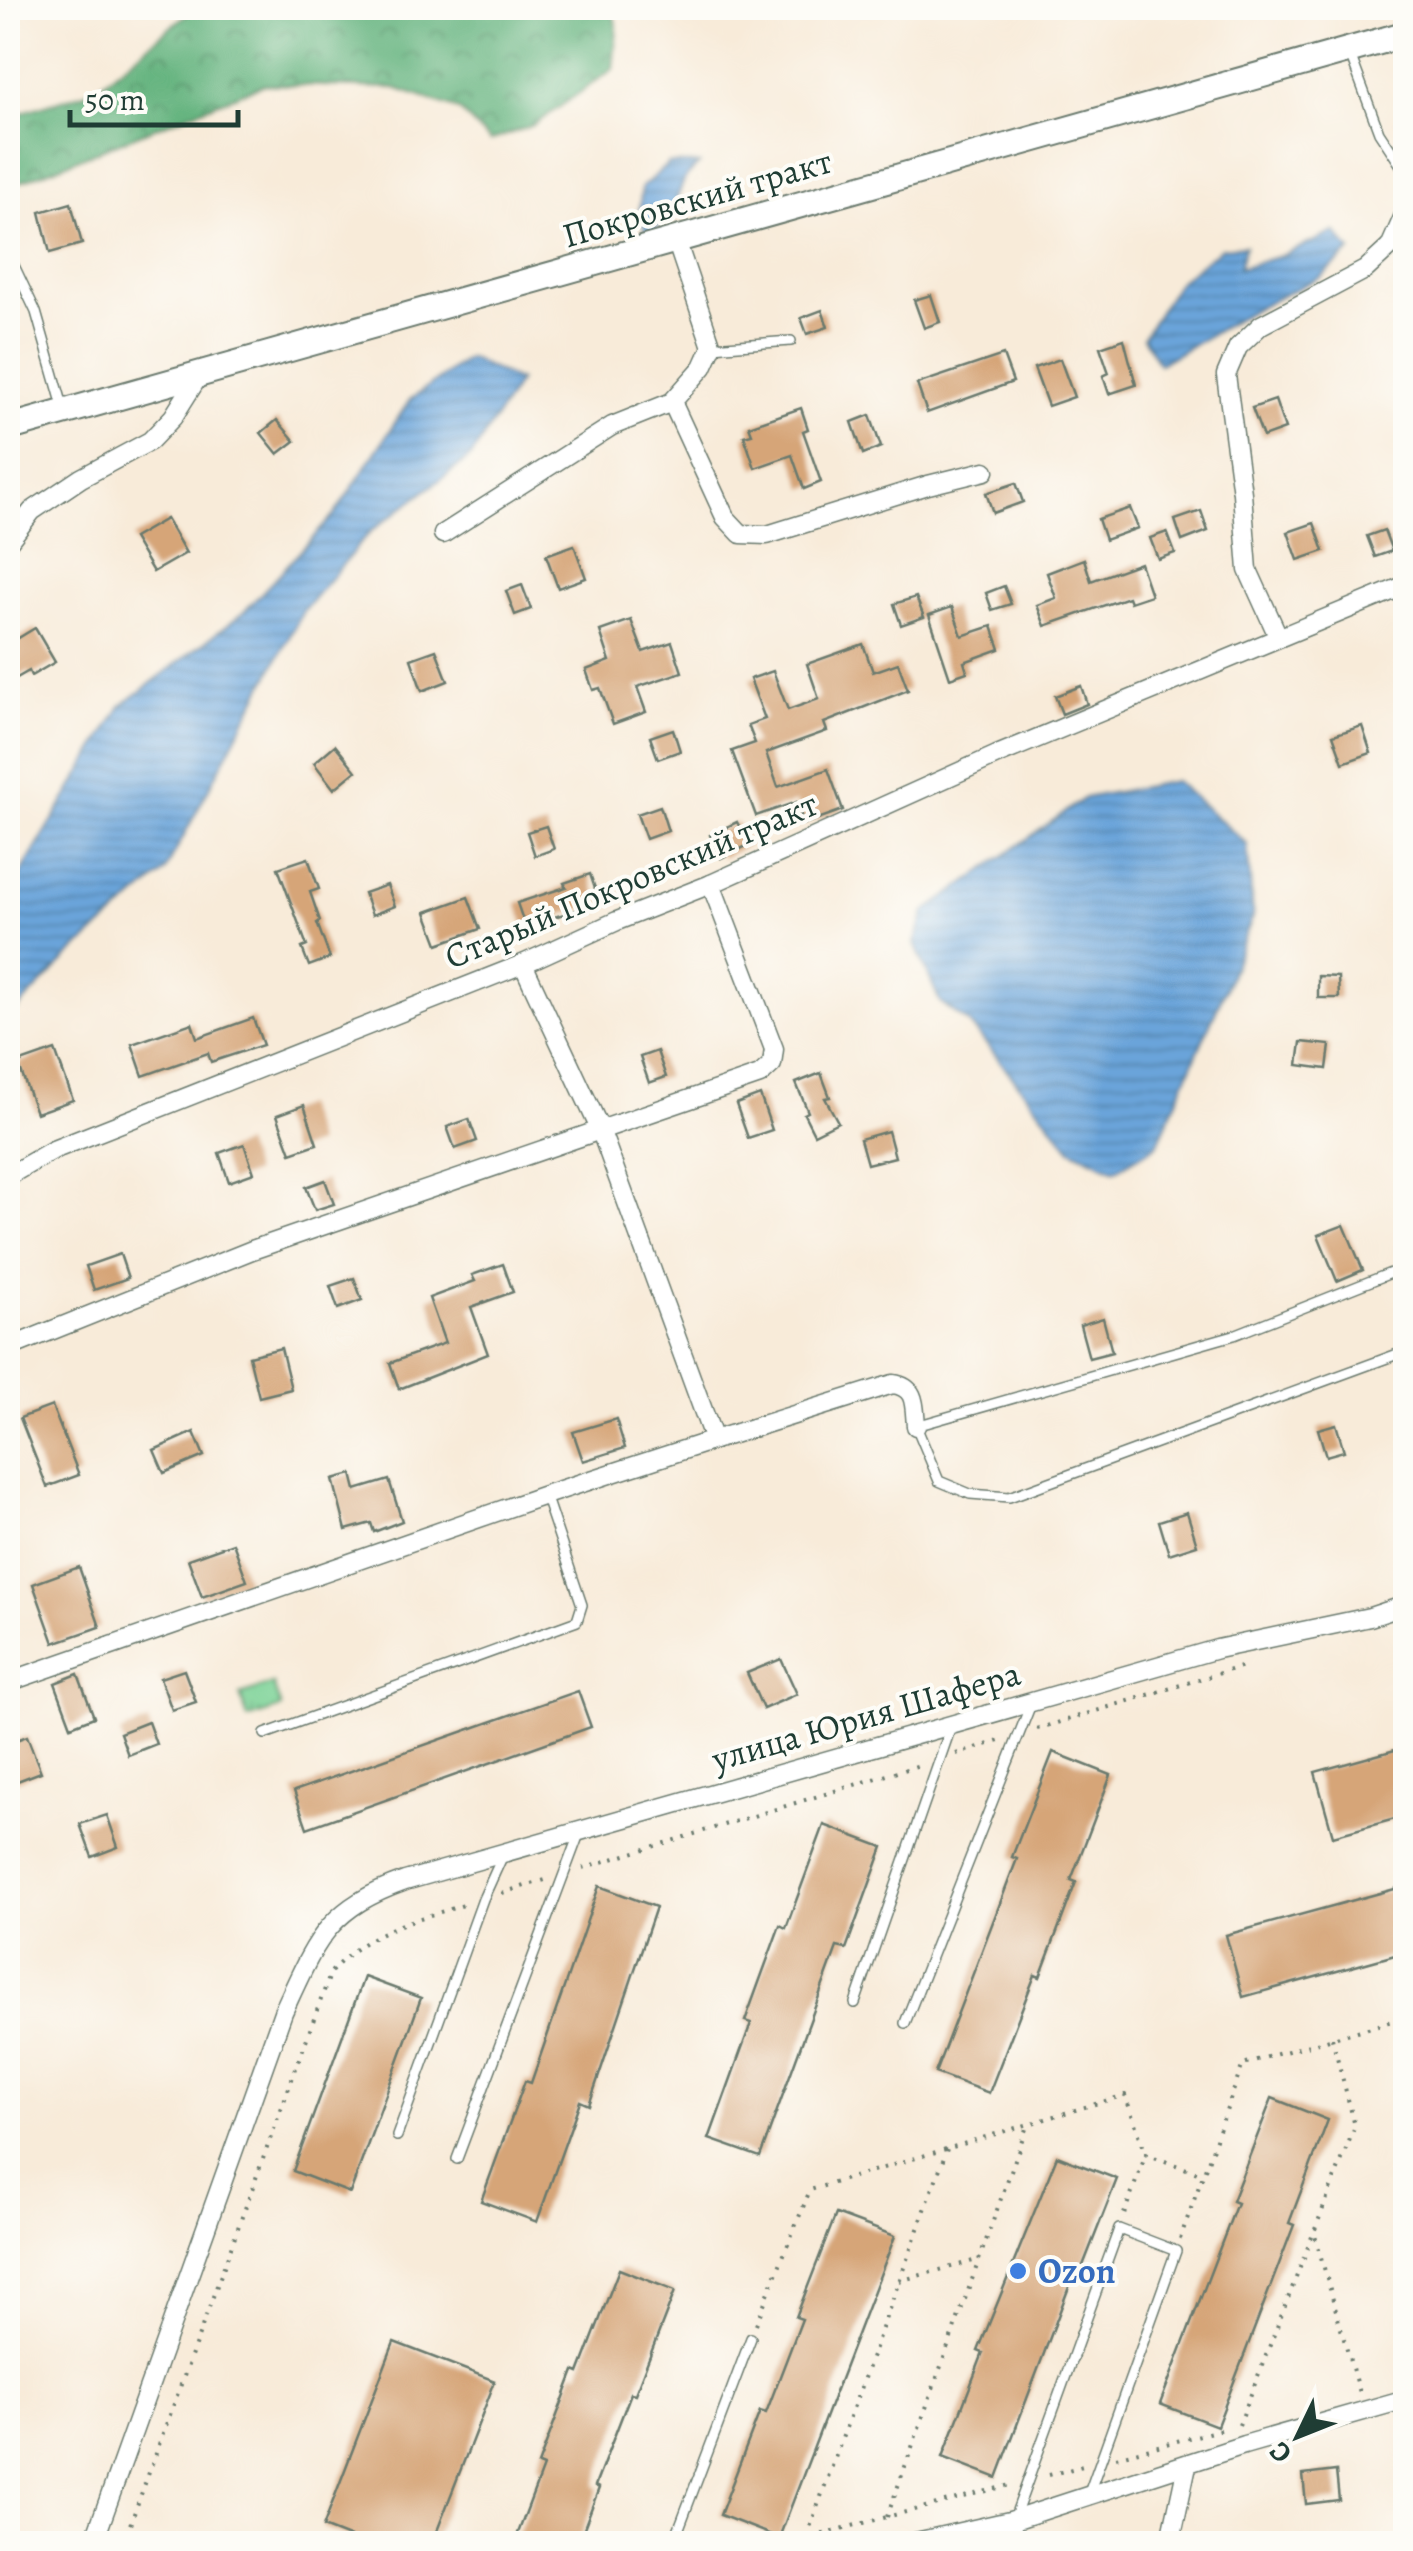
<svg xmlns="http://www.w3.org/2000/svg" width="1413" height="2551" font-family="Alegreya,serif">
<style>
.forest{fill:url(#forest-crowns);stroke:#42785a;stroke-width:2.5}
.park{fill:url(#park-tufts);stroke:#4e8865;stroke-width:2.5}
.water{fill:url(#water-rules);stroke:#457087;stroke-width:2.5}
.building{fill:#d6a578}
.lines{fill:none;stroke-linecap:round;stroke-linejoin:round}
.service-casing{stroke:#6b7a6e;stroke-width:12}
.minor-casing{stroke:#6b7a6e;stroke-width:21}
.secondary-casing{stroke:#6b7a6e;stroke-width:29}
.path{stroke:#6b7a6e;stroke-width:4;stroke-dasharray:2.5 8;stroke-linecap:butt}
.service{stroke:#fff;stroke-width:9}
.minor{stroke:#fff;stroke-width:18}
.secondary{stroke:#fff;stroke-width:25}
.shop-dot{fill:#3f7fe0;stroke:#fdfcf7;stroke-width:4}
.labels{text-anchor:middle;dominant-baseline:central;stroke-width:8;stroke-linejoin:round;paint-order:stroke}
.street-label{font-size:35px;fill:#1f3d34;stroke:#fdfcf7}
.shop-label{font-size:35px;font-weight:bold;fill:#366cbe;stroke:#fdfcf7;text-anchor:start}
</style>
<defs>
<pattern id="forest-crowns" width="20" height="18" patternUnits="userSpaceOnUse" patternTransform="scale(2.5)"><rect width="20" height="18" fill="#65b47f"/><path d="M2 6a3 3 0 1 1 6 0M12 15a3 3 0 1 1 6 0" fill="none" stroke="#539469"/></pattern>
<pattern id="park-tufts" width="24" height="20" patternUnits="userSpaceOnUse" patternTransform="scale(2.5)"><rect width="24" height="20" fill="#7cd296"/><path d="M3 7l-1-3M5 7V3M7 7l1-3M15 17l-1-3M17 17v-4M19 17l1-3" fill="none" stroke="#65ac7b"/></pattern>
<pattern id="water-rules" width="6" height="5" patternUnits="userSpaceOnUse" patternTransform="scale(2.5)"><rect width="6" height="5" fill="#6ba4da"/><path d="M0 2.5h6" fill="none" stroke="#5787b2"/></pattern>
</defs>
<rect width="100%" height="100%" fill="#fdfcf7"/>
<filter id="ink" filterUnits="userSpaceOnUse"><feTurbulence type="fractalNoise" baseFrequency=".01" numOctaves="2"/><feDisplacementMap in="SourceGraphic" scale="20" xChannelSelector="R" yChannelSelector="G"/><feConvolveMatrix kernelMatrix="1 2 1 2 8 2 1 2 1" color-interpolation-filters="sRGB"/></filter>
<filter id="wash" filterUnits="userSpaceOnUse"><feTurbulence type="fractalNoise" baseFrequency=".0048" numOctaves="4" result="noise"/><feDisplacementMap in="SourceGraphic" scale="40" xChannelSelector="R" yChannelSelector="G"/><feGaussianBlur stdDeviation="2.25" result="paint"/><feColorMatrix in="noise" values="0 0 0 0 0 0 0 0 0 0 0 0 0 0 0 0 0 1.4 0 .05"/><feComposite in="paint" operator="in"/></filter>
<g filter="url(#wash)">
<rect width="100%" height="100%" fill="#f8ebd9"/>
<!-- forest -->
<path class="forest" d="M194 8H612L617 28 613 69 534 125 490 141 459 110 395 88 264 84 8 187V122L13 115 94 90Z"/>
<!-- park -->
<path class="park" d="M273 1684 281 1708 248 1719 240 1695Z"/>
<!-- water -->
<g class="water">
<path d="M668 164H699L685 178 672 210 648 238 639 212 642 187Z"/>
<path d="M1335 232 1351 251 1321 277 1258 307 1159 364 1143 337 1178 282 1221 248 1245 246 1239 268 1281 256Z"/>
<path d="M468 358 519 381 471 457 371 531 303 611 164 873 72 953 8 1019V895L121 706 243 613 335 514 410 400Z"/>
<path d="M1175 781 1247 844 1253 915 1223 994 1157 1145 1115 1170 1071 1149 970 1024 940 1002 915 944 925 912 1085 798Z"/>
</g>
<g id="blocks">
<!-- building -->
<g class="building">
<path d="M71 203 82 244 50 253 40 212Z"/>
<path d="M931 295 940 322 924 328 914 300Z"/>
<path d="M822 310 828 327 807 334 801 318Z"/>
<path d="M1124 339 1136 385 1109 394 1103 376 1109 373 1100 347Z"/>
<path d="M1003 355 1013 382 927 413 917 384Z"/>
<path d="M1060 359 1074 397 1048 406 1034 368Z"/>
<path d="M1275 400 1285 429 1263 437 1252 408Z"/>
<path d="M801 408 808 429 803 431 821 482 804 489 792 455 755 468 744 436 752 434 749 426Z"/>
<path d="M870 415 881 447 863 454 852 422Z"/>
<path d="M277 420 295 441 278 454 261 433Z"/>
<path d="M1016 483 1023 502 993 513 986 493Z"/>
<path d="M1130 508 1138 528 1105 540 1098 519Z"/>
<path d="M1201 511 1208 531 1182 541 1175 520Z"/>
<path d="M166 519 186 553 153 572 133 538Z"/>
<path d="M1314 523 1324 551 1298 560 1288 532Z"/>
<path d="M1384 530 1392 551 1375 557 1367 536Z"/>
<path d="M1167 532 1175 553 1158 559 1150 538Z"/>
<path d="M574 545 586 578 558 588 546 555Z"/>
<path d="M1084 559 1091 581 1140 563 1151 595 1130 602 1128 597 1045 626 1037 605 1056 598 1047 573Z"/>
<path d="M522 585 531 609 515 615 506 591Z"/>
<path d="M1004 586 1011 604 992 610 986 593Z"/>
<path d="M916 597 924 617 901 625 894 604Z"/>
<path d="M952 607 962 636 992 626 1000 649 964 662 967 672 950 678 929 615Z"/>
<path d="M631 620 643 652 672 642 682 672 637 687 646 712 613 724 600 688 593 690 586 670 610 661 600 631Z"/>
<path d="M35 628 55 662 31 676 29 671 8 683V651L15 647 12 642Z"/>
<path d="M863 644 873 672 898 663 908 690 824 723 827 731 766 753 778 787 828 769 843 810 804 824 796 802 756 816 732 751 755 743 748 725 765 719 750 679 773 671 788 710 819 699 807 664Z"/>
<path d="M436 650 448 681 422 691 411 659Z"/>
<path d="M1081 686 1087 704 1062 714 1055 696Z"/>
<path d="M1362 726 1371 753 1343 763 1333 735Z"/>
<path d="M673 729 680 751 658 759 650 737Z"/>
<path d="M335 745 356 771 334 789 314 763Z"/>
<path d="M660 806 668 831 646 839 637 814Z"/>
<path d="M737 822 749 845 721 858 710 835Z"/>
<path d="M546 826 554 849 535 856 527 832Z"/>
<path d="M308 858 319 889 310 892 320 921 317 923 330 958 309 966 302 948 307 946 278 868Z"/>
<path d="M590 874 600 903 525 926 517 903 566 887 564 883Z"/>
<path d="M387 885 395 906 372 915 364 893Z"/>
<path d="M468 897 480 929 438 944 426 912Z"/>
<path d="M1318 976 1338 977 1339 998H1318Z"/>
<path d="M253 1018 263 1045 211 1062 208 1053 143 1076 132 1044 192 1023 197 1038Z"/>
<path d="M1301 1042 1330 1045 1327 1069 1298 1065Z"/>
<path d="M55 1050 73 1100 36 1113 18 1063Z"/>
<path d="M657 1051 666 1077 649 1083 640 1057Z"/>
<path d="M821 1073 830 1097 825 1098 838 1122 814 1134 804 1114 808 1112 796 1083Z"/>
<path d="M760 1095 772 1130 748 1138 736 1104Z"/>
<path d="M304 1105 317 1144 291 1153 277 1115Z"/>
<path d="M469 1119 477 1141 455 1149 447 1127Z"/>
<path d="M888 1131 895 1157 867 1164 860 1139Z"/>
<path d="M244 1144 254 1173 229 1182 219 1153Z"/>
<path d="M325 1180 334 1204 315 1210 306 1187Z"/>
<path d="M1344 1225 1363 1270 1337 1281 1318 1235Z"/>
<path d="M120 1254 128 1278 94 1290 86 1266Z"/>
<path d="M503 1264 513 1292 471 1307 488 1354 399 1389 390 1363 445 1343 429 1298 475 1281 472 1275Z"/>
<path d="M354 1278 362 1300 338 1309 330 1286Z"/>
<path d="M1103 1318 1112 1352 1089 1358 1080 1325Z"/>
<path d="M281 1348 291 1389 259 1397 249 1356Z"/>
<path d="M52 1406 79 1475 47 1487 20 1418Z"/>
<path d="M616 1419 625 1448 583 1461 573 1432Z"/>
<path d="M1336 1424 1344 1451 1326 1456 1318 1429Z"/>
<path d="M194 1432 204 1456 164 1473 154 1450Z"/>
<path d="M352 1474 356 1490 389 1480 402 1521 374 1532 371 1523 346 1530 333 1479Z"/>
<path d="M1187 1512 1197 1545 1169 1554 1159 1521Z"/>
<path d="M233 1543 247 1581 202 1597 188 1559Z"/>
<path d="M79 1567 100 1627 54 1643 33 1584Z"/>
<path d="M781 1659 797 1694 763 1709 747 1673Z"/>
<path d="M184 1670 196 1702 172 1710 160 1678Z"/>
<path d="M78 1674 94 1717 71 1726 55 1683Z"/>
<path d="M578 1691 591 1727 307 1828 294 1791Z"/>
<path d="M148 1722 156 1744 128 1755 120 1733Z"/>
<path d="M27 1736 41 1772 12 1783 8 1770V1743Z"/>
<path d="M1406 1747V1816L1333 1836 1315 1772Z"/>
<path d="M1053 1752 1111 1775 1071 1880 1076 1882 1040 1977 1035 1975 989 2093 935 2073 1017 1859 1012 1857Z"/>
<path d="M107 1815 118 1847 92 1857 80 1824Z"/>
<path d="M824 1825 883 1847 846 1949 837 1947 760 2157 709 2139 751 2023 745 2021 780 1925 786 1928Z"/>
<path d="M599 1886 656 1907 589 2105 580 2101 537 2222 481 2201 525 2081 531 2083Z"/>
<path d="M1406 1886V1952L1243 1997 1226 1935Z"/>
<path d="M364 1977 421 1998 350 2193 293 2171Z"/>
<path d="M1272 2098 1328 2120 1289 2223 1294 2225 1217 2426 1160 2404 1237 2203 1232 2201Z"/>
<path d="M1057 2156 1117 2179 1077 2281 1072 2279 997 2478 943 2457 983 2353 978 2351Z"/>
<path d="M836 2214 895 2236 779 2538 720 2515 760 2411 766 2413 802 2319 796 2317Z"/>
<path d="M619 2269 675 2291 635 2394 631 2393 595 2486 599 2488 578 2544H514L543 2467 538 2465 574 2371 579 2373Z"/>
<path d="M394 2342 495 2381 432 2544H366L323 2527Z"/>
<path d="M1336 2471 1339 2500 1306 2504 1303 2475Z"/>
</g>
</g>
</g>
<g filter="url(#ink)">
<use href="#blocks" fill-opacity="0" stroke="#6b7a6e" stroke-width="2.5"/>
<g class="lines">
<defs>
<g id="service">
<path d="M1350 54 1379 132 1406 173"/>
<path d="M8 253 36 312 64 410"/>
<path d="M712 347 791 341"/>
<path d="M1406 1267 1234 1335 916 1426 939 1481 970 1494 1009 1497 1406 1351"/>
<path d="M265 1734 577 1621 582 1605 545 1495"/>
<path d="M855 2003 951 1727"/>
<path d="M905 2023 1031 1704"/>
<path d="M397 2136 483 1899 503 1855"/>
<path d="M457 2159 579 1834"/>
<path d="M1014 2519 1119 2229 1176 2251 1089 2493"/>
<path d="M673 2544 751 2338"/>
</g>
<g id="minor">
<path d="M672 402 725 517 741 534 767 535 928 485 985 471"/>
<path d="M443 534 612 426 672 402 703 367 712 347 676 240"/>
<path d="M8 542 32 511 81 478 150 441 173 417 200 374"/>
<path d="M1278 636 1248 570 1242 493 1226 375 1238 347 1261 325 1365 270 1390 247 1406 211"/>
<path d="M8 1176 53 1150 523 964 617 921 711 884 997 755 1406 585"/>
<path d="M8 1348 252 1250 760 1075 772 1064 774 1049 711 884"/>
<path d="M714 1440 893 1384C917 1387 914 1406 916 1426"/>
<path d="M8 1682 545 1495 714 1440 600 1129 523 964"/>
<path d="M93 2544 283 2012C316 1941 326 1909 405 1881L1217 1649 1370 1617 1406 1605"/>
<path d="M907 2544 1014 2520 1244 2445 1406 2399"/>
<path d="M1005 2544 1014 2520"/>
<path d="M1170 2544 1187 2465"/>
</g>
<path id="secondary" d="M8 428 1406 34"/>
</defs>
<!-- service casing -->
<use href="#service" class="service-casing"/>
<!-- minor casing -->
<use href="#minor" class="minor-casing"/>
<!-- secondary casing -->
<use href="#secondary" class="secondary-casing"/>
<!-- path -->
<g class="path">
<path d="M1037 1729 1243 1666"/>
<path d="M956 1754 999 1741"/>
<path d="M583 1868 923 1764"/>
<path d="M502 1893 545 1880"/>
<path d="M1332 2038 1355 2126 1314 2232 1359 2393"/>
<path d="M947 2149 806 2538 1010 2485"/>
<path d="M1124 2214 1146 2154 1203 2175"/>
<path d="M1180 2239 1243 2064 1406 2017"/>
<path d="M899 2281 977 2260"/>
<path d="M756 2324 810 2190 1125 2095 1146 2154"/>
<path d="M1239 2425 1313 2234"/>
<path d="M1116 2457 1223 2429"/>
<path d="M1049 2475 1083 2466"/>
<path d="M887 2517 1027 2126"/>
<path d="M123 2544 331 1972C369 1929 411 1921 464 1905"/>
<path d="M784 2544 806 2538"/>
</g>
<!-- service -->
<use href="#service" class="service"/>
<!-- minor -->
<use href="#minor" class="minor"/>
<!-- secondary -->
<use href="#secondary" class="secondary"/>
</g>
</g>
<!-- markers -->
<circle class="shop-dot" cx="1018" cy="2271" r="10"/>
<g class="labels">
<!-- street labels -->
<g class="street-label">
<text transform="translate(697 198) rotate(-16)">Покровский тракт</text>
<text transform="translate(631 880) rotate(-23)">Старый Покровский тракт</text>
<text transform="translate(866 1716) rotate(-16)">улица Юрия Шафера</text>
</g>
<!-- shop labels -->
<g class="shop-label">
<text x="1038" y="2271">Ozon</text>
</g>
</g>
<!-- margin -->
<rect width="1413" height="2551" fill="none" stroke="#fdfcf7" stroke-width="40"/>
<!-- north arrow -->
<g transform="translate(1298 2436) rotate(227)" stroke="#fdfcf7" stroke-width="8" paint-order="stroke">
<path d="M0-8L18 38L0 25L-18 38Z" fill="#1f3d34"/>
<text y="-15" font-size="28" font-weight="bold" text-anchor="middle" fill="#1f3d34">С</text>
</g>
<!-- scale -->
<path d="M70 110v15h168v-15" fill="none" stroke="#1f3d34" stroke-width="5"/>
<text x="85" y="110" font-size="30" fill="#1f3d34" stroke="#fdfcf7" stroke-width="8" paint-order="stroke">50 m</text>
</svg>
